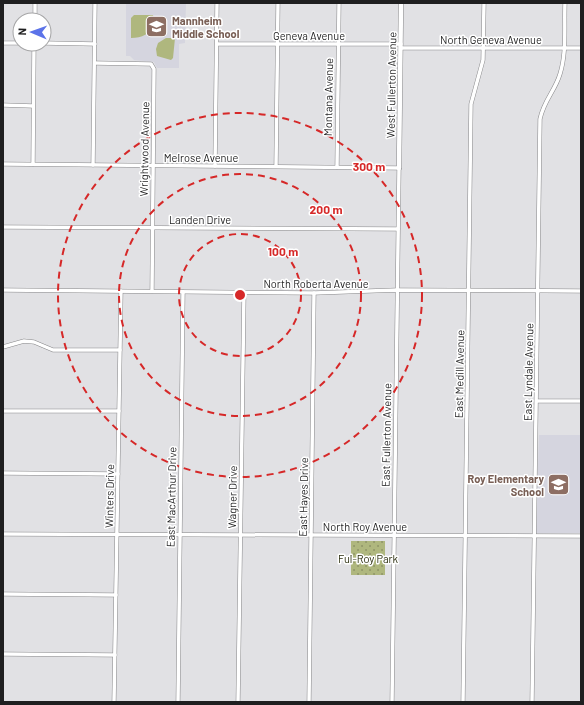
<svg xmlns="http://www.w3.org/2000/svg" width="584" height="705" font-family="Barlow,sans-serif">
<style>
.built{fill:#d5d5df}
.green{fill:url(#green-dots)}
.pitch{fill:#afb77e}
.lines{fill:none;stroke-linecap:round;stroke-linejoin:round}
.minor-casing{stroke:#868688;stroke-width:4.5}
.tertiary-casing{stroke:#868688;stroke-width:5.5}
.minor{stroke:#fff;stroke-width:3.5}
.tertiary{stroke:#fff;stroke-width:4.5}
.ring{fill:none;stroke:#d62828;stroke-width:2;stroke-dasharray:7 5}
.labels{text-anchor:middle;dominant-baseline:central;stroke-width:3;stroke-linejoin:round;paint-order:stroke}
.education-label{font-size:11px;font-weight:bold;fill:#785e54;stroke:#fff;text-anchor:start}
.street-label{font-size:11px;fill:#1f1f20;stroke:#fff}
.park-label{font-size:11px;fill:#2b2e0e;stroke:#fff}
.centre{fill:#d62828;stroke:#fff;stroke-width:2}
.ring-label{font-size:12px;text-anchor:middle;font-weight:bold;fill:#d62828;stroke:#fff;stroke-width:3;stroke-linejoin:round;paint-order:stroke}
</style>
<defs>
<pattern id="green-dots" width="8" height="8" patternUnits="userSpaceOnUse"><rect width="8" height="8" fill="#afb77e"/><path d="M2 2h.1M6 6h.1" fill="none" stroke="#8e9467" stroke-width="1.8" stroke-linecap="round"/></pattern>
</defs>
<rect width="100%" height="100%" fill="#e1e1e4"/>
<!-- built -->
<g class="built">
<path d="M126 3H186L185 43 179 44V68H157L154 62 134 60 130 56H126Z"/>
<path d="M539 435H581V533H536Z"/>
</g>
<!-- green -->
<rect class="green" x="351" y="541" width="34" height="34"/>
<!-- pitch -->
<g class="pitch">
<path d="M134 15H153L155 24C150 34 142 38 131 38V18Z"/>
<path d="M166 38H175L173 58 171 60 157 56 156 49 158 43Z"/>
</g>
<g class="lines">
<defs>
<g id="minor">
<path d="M35 20V3"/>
<path d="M3 43H20"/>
<path d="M44 43 95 44"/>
<path d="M217 44H401"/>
<path d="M401 48H581"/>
<path d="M95 63 151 64 154 69 152 291"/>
<path d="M3 105 33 106"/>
<path d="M3 164 399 168 392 702"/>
<path d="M33 164 34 44"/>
<path d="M93 165 95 3"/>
<path d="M215 166 217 3"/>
<path d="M276 166 278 3"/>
<path d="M337 167 339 3"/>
<path d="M3 227 398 229"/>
<path d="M3 290 314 293 397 290 581 291"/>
<path d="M3 347 24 341 34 342 53 350H120"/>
<path d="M537 401H581"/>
<path d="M3 411H119"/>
<path d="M3 473 118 474"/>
<path d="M3 534 581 536"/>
<path d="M3 594 116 595"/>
<path d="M3 654 115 655"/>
<path d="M114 702 121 291"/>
<path d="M178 702 183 292"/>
<path d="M238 702 244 292"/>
<path d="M309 702 314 293"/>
<path d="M463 702 471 104 483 60 484 3"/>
<path d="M532 702 540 119C544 100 555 91 560 74 567 52 564 26 565 3"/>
</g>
<path id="tertiary" d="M399 168 401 3"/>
</defs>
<!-- minor casing -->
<use href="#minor" class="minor-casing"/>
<!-- tertiary casing -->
<use href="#tertiary" class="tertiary-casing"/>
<!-- minor -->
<use href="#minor" class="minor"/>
<!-- tertiary -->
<use href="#tertiary" class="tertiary"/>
</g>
<!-- distance rings -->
<g class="ring">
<circle cx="240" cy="295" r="61"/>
<circle cx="240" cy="295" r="121"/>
<circle cx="240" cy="295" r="182"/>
</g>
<!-- icons -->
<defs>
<symbol id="school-square" viewBox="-11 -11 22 22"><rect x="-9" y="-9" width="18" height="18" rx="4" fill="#8d6e63" stroke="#fff"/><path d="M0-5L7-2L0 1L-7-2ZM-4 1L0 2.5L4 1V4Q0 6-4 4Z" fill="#fff"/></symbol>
</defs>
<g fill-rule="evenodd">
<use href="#school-square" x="144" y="14" width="25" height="25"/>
<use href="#school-square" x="546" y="472" width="25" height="25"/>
</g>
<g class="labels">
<!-- education labels -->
<g class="education-label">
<text x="172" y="20">Mannheim<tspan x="172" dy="13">Middle School</tspan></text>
<text x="544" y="478" text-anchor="end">Roy Elementary<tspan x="544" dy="13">School</tspan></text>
</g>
<!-- street labels -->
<g class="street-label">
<text x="309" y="35">Geneva Avenue</text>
<text x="491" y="39">North Geneva Avenue</text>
<text transform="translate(391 85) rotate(-89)">West Fullerton Avenue</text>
<text transform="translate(328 97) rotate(-89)">Montana Avenue</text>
<text transform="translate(144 149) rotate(-89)">Wrightwood Avenue</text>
<text x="201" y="157">Melrose Avenue</text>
<text x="200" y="219">Landen Drive</text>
<text x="316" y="283">North Roberta Avenue</text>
<text transform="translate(528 372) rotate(-89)">East Lyndale Avenue</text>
<text transform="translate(459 374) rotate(-89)">East Medill Avenue</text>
<text transform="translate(386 435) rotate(-89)">East Fullerton Avenue</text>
<text transform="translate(109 496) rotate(-89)">Winters Drive</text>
<text transform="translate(171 497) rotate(-89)">East MacArthur Drive</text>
<text transform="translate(232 497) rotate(-89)">Wagner Drive</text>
<text transform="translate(303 497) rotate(-89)">East Hayes Drive</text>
<text x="365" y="526">North Roy Avenue</text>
</g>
<!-- park labels -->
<g class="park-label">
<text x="368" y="558">Ful-Roy Park</text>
</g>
</g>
<circle cx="240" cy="295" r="6" class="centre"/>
<g class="ring-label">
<text x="369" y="171">300 m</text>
<text x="326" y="214">200 m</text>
<text x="283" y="256">100 m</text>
</g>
<!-- border -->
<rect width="584" height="705" fill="none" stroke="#1f1f20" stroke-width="8"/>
<!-- north arrow -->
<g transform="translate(32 32) rotate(272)"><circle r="19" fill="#ffffff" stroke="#a5a5a6"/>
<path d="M0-3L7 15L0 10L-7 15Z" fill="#5c73e9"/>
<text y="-6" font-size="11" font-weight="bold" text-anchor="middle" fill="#1f1f20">N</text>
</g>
</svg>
